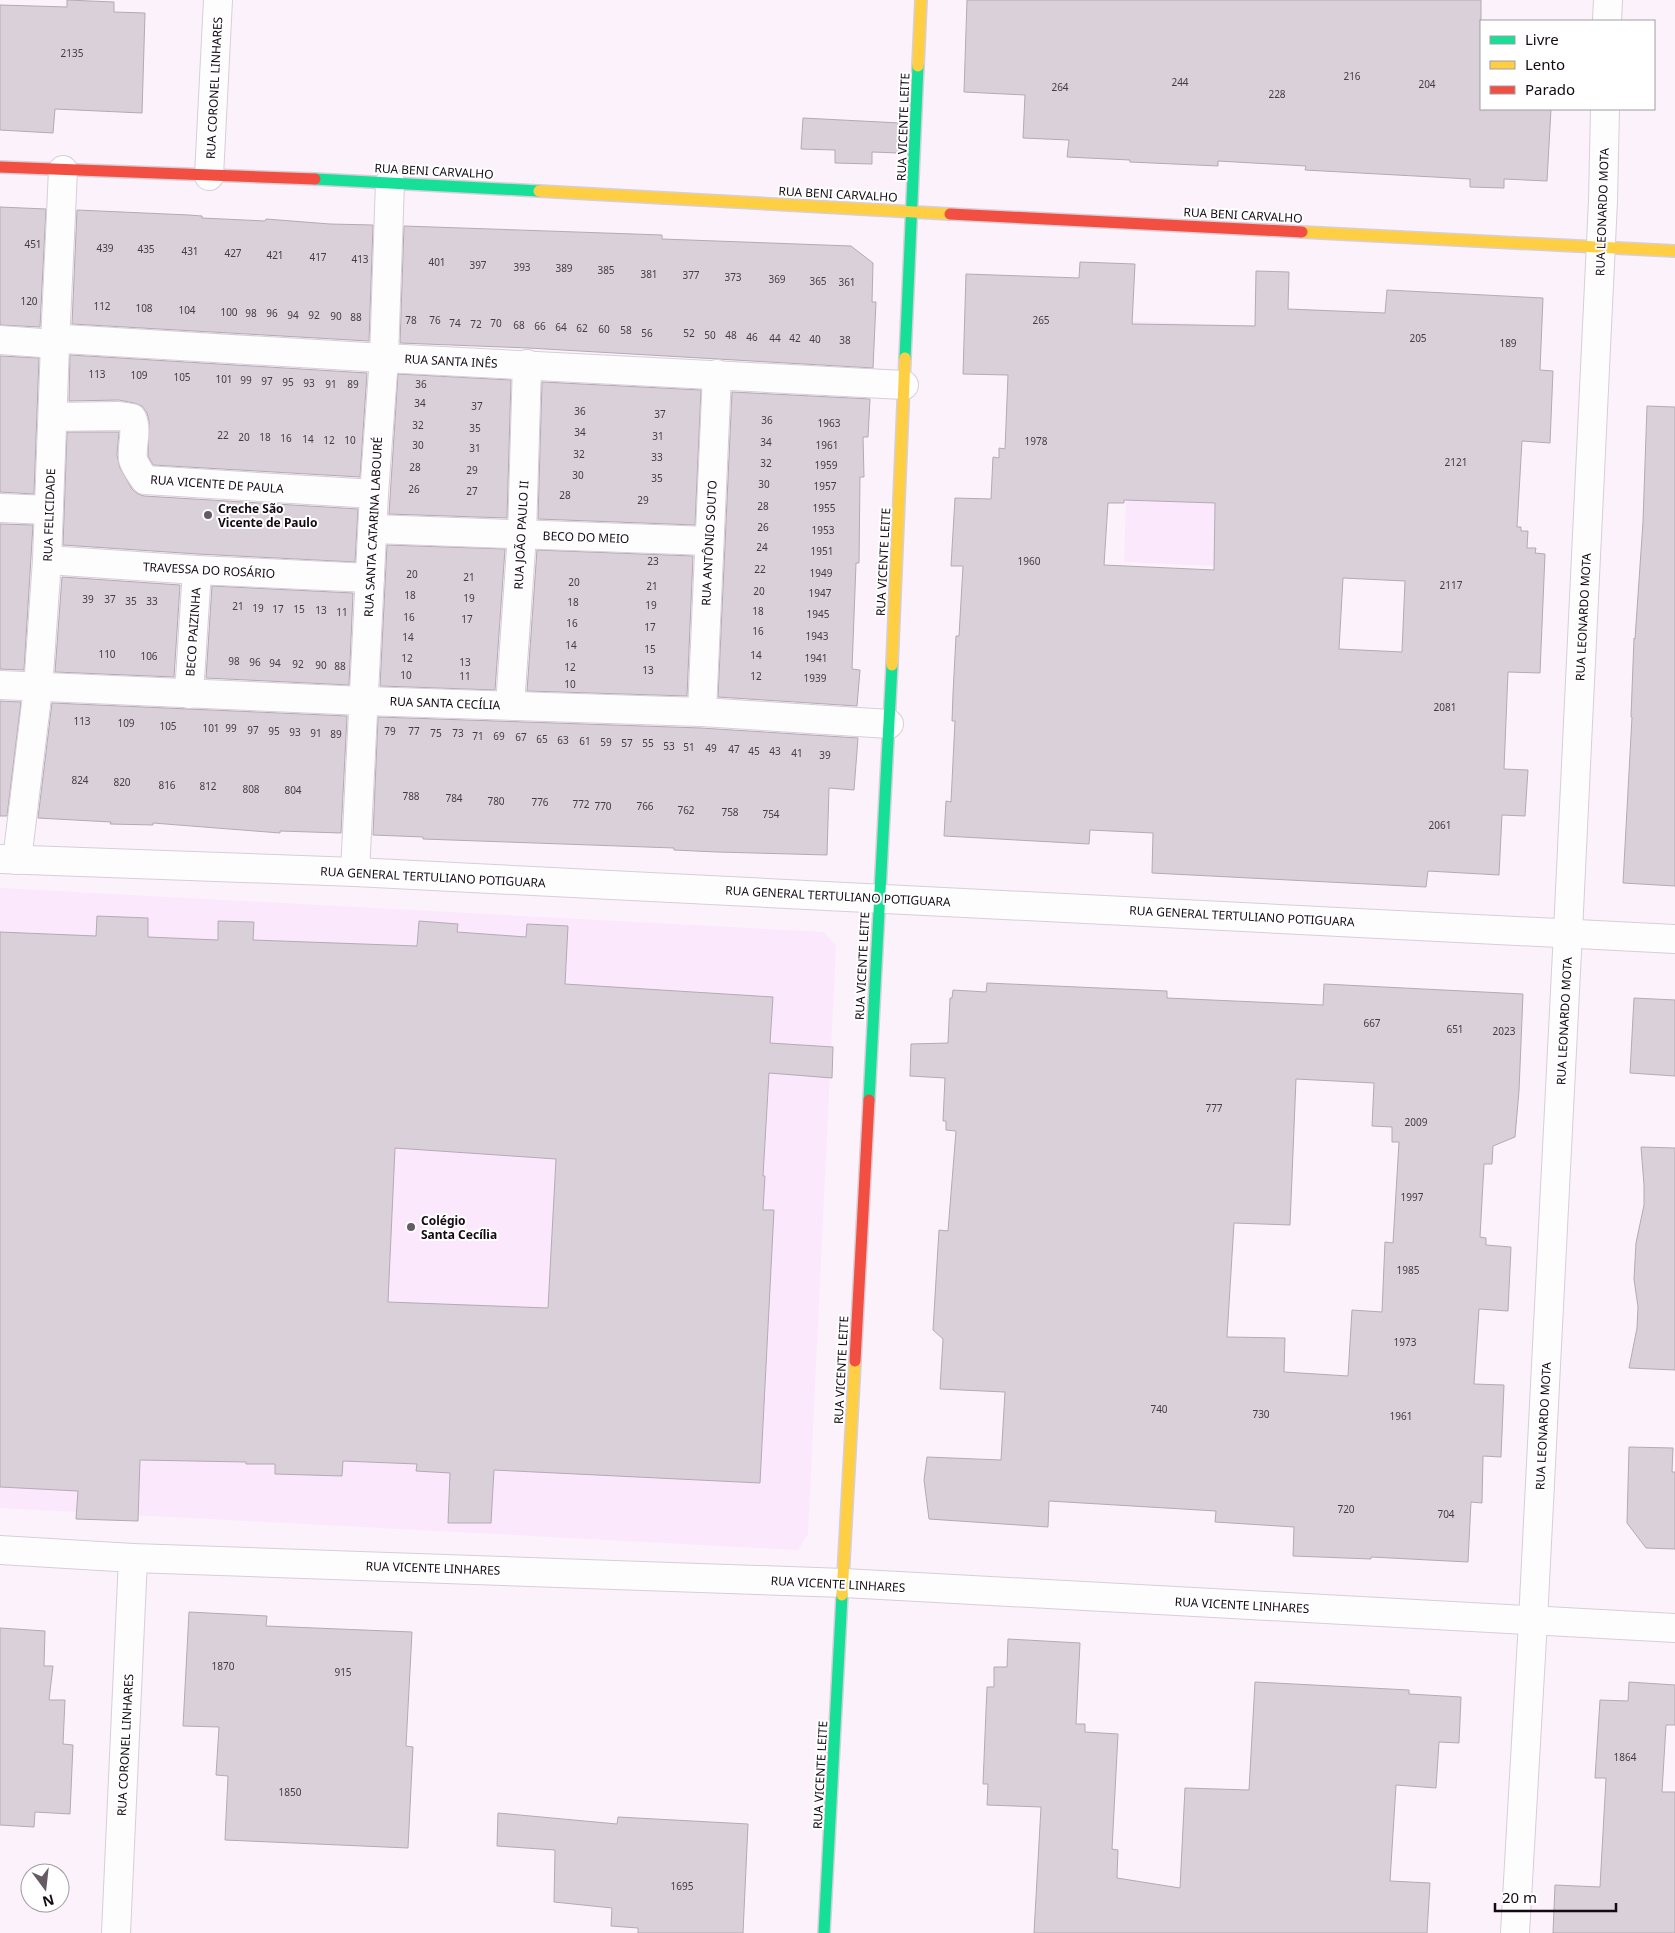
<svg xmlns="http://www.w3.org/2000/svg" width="1675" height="1933" font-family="'Noto Sans',sans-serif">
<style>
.built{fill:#fce8fc}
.building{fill:#d9d0d9;stroke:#b4aab4;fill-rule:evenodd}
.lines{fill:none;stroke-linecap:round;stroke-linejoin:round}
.street-casing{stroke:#d7ced7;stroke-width:30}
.fast-casing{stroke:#d7ced7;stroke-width:14}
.slow-casing{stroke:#d7ced7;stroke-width:14}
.jam-casing{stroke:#d7ced7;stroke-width:14}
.street{stroke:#fefdfe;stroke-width:28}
.fast{stroke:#16e098;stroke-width:11}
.slow{stroke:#ffcf43;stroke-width:11}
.jam{stroke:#f24e42;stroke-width:11}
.poi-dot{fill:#645b64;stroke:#fff;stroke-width:2}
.labels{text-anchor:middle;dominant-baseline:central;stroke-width:4;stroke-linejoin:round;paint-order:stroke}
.number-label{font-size:10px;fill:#443c44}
.street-label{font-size:12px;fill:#130a13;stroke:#fff}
.poi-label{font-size:12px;font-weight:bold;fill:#130a13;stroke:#fff;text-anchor:start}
</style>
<rect width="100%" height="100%" fill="#fbf2fb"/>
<!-- built -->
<g class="built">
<path d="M1132 321 1253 326 1241 567 1124 562Z"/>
<path d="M0 888 824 932 836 946 808 1534 798 1550 0 1508Z"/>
</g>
<!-- building -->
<g class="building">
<path d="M67 0 114 2V12L145 13 142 113 55 109 53 133 0 130V5L67 7Z"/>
<path d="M967 0H1481V109H1551L1547 181 1504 179V188L1470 187V179L1305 170 1306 166 1218 161V166L1130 162V160L1067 157 1069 140 1023 138 1025 95 964 92Z"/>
<path d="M803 118 900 123 899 153 872 152V164L835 163V150L801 149Z"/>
<path d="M0 207 46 209 40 327 0 325Z"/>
<path d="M77 210 189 215 202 216V218L265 221 266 219 330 224 373 225 369 341 72 324Z"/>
<path d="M404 226 662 235V239L851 246 873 263 872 302H876L873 368 528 348 400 343Z"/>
<path d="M1080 262 1135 264 1132 324 1255 326 1256 271 1289 272 1288 309 1385 313 1387 290 1543 298 1540 370 1553 371 1550 443 1522 441 1517 527H1521V531H1528L1527 548H1536L1535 553 1545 554 1540 673 1508 672 1504 769 1528 770 1525 816 1502 815 1499 875 1428 871 1426 887 1152 873 1153 833 1090 830 1089 844 944 836 946 801 951 802 955 721H952L953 694 956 636H959L963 566H951L955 498 991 499 993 457 999 458V448L1005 449 1008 375 963 374 966 274 1079 278ZM1124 500 1215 503 1214 570 1104 565 1108 503H1124ZM1343 578 1405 581 1402 652 1339 649Z"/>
<path d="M70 355 367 373 360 477 153 465 148 456 149 421 147 413 142 406 134 403 119 400 69 401Z"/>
<path d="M0 356 39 358 34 494 0 492Z"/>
<path d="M398 374 511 380 507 518 389 514Z"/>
<path d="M542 382 701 390 695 525 538 519Z"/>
<path d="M732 392 870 399 868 437H863L864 477H860L859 563H856L852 669 860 670 857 706 718 697Z"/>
<path d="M1647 406 1675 407V886L1623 883 1632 717H1631L1634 638 1635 639 1643 522Z"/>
<path d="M67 432H119L117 455 120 468 132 489 138 494 144 496 358 509 355 562 198 554 63 545Z"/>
<path d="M0 524 33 525 24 670 0 669Z"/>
<path d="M387 545 505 549 495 690 380 686Z"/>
<path d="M537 550 693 556 687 696 527 691Z"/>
<path d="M62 577 180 585 174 677 55 672Z"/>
<path d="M212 586 353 593 349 685 206 678Z"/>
<path d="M0 701 21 702 7 816H0Z"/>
<path d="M52 703 347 716 341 833 280 831V833L153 823V825L110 824 111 822 38 818Z"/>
<path d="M378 717 701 728 858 738 854 790 829 788 827 855 717 852 674 850V848L423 839V837L373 835Z"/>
<path d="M97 916 148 918V937L218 940V921L254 922 253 940 417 946 419 921 458 924 457 932 526 937 527 924 568 926 565 984 773 997 770 1043 833 1047 832 1078 769 1073 763 1176H765L763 1210H774L760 1483 494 1470 491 1523H448L450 1473 416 1471 417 1464 343 1461 342 1476 275 1474V1464H246V1462L140 1460 138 1521 76 1519 78 1491 0 1487V932L96 936ZM395 1148 556 1159 548 1308 388 1302Z"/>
<path d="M987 983 1167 991V998L1323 1005 1324 984 1523 994 1519 1091 1515 1137 1493 1146 1492 1164H1484L1480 1237 1486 1238V1245L1511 1247 1508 1311 1479 1309 1474 1384 1504 1385 1501 1457 1483 1456 1482 1503 1471 1502 1468 1562 1371 1557V1559L1293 1556 1294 1527 1215 1522 1216 1511 1049 1501 1048 1527 929 1519 924 1480 927 1457 1001 1460 1005 1392 940 1389 943 1339 933 1330 939 1230 948 1231 956 1131 946 1130V1121H943L945 1078 910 1076 911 1044 948 1043 950 998H952L953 990 986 992ZM1296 1079 1374 1083 1372 1126 1392 1127V1142H1399L1393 1243 1385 1242 1382 1312 1352 1310 1348 1376 1284 1372 1285 1338 1227 1337 1234 1223 1290 1225Z"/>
<path d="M1634 998 1675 1000V1076L1630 1073Z"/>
<path d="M1641 1147 1675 1148V1370L1629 1368 1637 1328 1638 1307 1634 1279 1636 1243 1644 1205V1185Z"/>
<path d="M1629 1447 1673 1448 1672 1472H1675V1549L1646 1548 1627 1523Z"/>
<path d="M189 1612 267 1616 266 1626 412 1632 406 1746 413 1747 408 1848 225 1840 228 1776 216 1775 219 1727 183 1726Z"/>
<path d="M0 1628 45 1631 44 1666H53L49 1700H65L63 1744 73 1745 70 1814 35 1812 34 1827 0 1825Z"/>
<path d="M1008 1639 1080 1643 1076 1724H1085V1732L1118 1734 1112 1849 1118 1850 1117 1878 1180 1888 1185 1788 1249 1790 1255 1682 1409 1690V1694L1461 1697 1459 1743 1439 1742 1436 1788 1396 1785 1390 1881 1430 1883 1427 1933H1034L1041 1807 987 1805 988 1784H983L987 1687H994V1667H1007Z"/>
<path d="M1629 1682 1675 1685V1725H1666L1662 1792H1675V1933H1553L1555 1885 1600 1887 1606 1778H1595L1600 1700 1628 1701Z"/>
<path d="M498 1813 617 1824 618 1817 748 1824 743 1933H638V1928L611 1926 612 1908 554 1902 555 1850 497 1846Z"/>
</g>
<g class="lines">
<defs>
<g id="street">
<path d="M1607 21 1608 0"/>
<path d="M209 176 218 0"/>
<path d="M0 340 55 344 64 339 384 358 904 385"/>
<path d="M53 417 119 416 132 418C138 432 131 445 133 459 135 467 141 474 145 480L374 494"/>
<path d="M0 508 49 510"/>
<path d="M373 529 709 541"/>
<path d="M47 560 197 570 370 578"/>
<path d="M0 685 364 701 702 712 889 724"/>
<path d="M189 694 197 570"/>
<path d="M510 705 522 535 527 364"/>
<path d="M702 712 717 374"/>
<path d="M0 859 355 872 1675 939"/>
<path d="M17 860 38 688 47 560 55 344 63 170"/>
<path d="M355 872 374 494 384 358 390 182"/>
<path d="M0 1550 133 1558 844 1583 1675 1628"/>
<path d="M116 1933 133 1558"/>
<path d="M1515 1933 1533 1621 1568 932 1603 201 1605 109"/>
</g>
<g id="fast">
<path d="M315 179 539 191"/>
<path d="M905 358 918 66"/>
<path d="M869 1100 892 665"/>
<path d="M824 1933 842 1595"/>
</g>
<g id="slow">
<path d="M918 66 921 0"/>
<path d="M539 191 950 214"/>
<path d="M1302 232 1675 251"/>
<path d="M892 665 905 358"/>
<path d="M842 1595 855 1361"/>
</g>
<g id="jam">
<path d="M0 167 315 179"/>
<path d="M950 214 1302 232"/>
<path d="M855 1361 869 1100"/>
</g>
</defs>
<!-- street casing -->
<use href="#street" class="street-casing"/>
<!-- fast casing -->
<use href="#fast" class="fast-casing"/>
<!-- slow casing -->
<use href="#slow" class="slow-casing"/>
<!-- jam casing -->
<use href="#jam" class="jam-casing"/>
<!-- street -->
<use href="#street" class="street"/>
<!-- fast -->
<use href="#fast" class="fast"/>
<!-- slow -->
<use href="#slow" class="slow"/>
<!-- jam -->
<use href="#jam" class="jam"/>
</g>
<!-- markers -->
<g class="poi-dot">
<circle cx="208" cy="515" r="5"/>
<circle cx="411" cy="1227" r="5"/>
</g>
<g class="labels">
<!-- number labels -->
<g class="number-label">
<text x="72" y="53">2135</text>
<text x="1352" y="76">216</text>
<text x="1180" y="82">244</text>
<text x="1427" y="84">204</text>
<text x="1060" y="87">264</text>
<text x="1277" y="94">228</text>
<text x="33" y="244">451</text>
<text x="105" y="248">439</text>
<text x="146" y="249">435</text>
<text x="190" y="251">431</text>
<text x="233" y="253">427</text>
<text x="275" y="255">421</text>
<text x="318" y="257">417</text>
<text x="360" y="259">413</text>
<text x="437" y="262">401</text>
<text x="478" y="265">397</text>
<text x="522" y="267">393</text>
<text x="564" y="268">389</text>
<text x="606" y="270">385</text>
<text x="649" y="274">381</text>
<text x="691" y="275">377</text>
<text x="733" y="277">373</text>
<text x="777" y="279">369</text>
<text x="818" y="281">365</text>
<text x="847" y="282">361</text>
<text x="29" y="301">120</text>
<text x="102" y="306">112</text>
<text x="144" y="308">108</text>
<text x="187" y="310">104</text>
<text x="229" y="312">100</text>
<text x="251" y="313">98</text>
<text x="272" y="313">96</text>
<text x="293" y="315">94</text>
<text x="314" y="315">92</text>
<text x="336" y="316">90</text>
<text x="356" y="317">88</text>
<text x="411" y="320">78</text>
<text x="435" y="320">76</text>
<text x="1041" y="320">265</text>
<text x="455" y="323">74</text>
<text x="496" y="323">70</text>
<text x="476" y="324">72</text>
<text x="519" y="325">68</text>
<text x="540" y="326">66</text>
<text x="561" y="327">64</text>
<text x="582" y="328">62</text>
<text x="604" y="329">60</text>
<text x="626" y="330">58</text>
<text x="647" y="333">56</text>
<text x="689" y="333">52</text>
<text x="710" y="335">50</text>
<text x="731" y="335">48</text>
<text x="752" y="337">46</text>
<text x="775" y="338">44</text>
<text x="795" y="338">42</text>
<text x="1418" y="338">205</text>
<text x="815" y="339">40</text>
<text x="845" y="340">38</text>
<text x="1508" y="343">189</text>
<text x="97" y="374">113</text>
<text x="139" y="375">109</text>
<text x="182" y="377">105</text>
<text x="224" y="379">101</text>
<text x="246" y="380">99</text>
<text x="267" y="381">97</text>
<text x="288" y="382">95</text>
<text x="309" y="383">93</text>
<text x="331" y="384">91</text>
<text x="353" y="384">89</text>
<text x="421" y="384">36</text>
<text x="420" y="403">34</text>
<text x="477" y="406">37</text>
<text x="580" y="411">36</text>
<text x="660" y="414">37</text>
<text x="767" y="420">36</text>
<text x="829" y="423">1963</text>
<text x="418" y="425">32</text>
<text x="475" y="428">35</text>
<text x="580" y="432">34</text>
<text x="223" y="435">22</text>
<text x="658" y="436">31</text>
<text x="244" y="437">20</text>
<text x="265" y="437">18</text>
<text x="286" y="438">16</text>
<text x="308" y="439">14</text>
<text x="329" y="440">12</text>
<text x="350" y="440">10</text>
<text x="1036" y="441">1978</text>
<text x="766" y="442">34</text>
<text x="418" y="445">30</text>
<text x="827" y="445">1961</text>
<text x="475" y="448">31</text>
<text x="579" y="454">32</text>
<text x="657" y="457">33</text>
<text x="1456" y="462">2121</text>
<text x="766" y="463">32</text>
<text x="826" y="465">1959</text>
<text x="415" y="467">28</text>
<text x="472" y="470">29</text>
<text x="578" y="475">30</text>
<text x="657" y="478">35</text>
<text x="764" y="484">30</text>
<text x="825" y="486">1957</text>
<text x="414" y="489">26</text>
<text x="472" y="491">27</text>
<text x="565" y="495">28</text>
<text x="643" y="500">29</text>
<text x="763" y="506">28</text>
<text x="824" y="508">1955</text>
<text x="763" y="527">26</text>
<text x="823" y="530">1953</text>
<text x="762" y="547">24</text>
<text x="822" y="551">1951</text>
<text x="653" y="561">23</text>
<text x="1029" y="561">1960</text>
<text x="760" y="569">22</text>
<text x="821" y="573">1949</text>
<text x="412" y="574">20</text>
<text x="469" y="577">21</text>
<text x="574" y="582">20</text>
<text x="1451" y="585">2117</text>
<text x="652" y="586">21</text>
<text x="759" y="591">20</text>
<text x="820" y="593">1947</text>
<text x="410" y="595">18</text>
<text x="469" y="598">19</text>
<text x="88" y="599">39</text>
<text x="110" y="599">37</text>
<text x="131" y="601">35</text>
<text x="152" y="601">33</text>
<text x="573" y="602">18</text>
<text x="651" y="605">19</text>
<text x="238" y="606">21</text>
<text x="258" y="608">19</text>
<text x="278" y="609">17</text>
<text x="299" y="609">15</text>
<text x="321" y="610">13</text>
<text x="758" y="611">18</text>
<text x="342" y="612">11</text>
<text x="818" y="614">1945</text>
<text x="409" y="617">16</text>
<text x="467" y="619">17</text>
<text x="572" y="623">16</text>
<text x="650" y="627">17</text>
<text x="758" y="631">16</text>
<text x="817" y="636">1943</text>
<text x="408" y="637">14</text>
<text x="571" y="645">14</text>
<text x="650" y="649">15</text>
<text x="107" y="654">110</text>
<text x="756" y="655">14</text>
<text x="149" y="656">106</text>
<text x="407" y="658">12</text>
<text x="816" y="658">1941</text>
<text x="234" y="661">98</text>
<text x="255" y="662">96</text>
<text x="465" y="662">13</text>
<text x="275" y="663">94</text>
<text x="298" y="664">92</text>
<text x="321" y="665">90</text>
<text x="340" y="666">88</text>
<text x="570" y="667">12</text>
<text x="648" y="670">13</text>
<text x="406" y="675">10</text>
<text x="465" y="676">11</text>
<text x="756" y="676">12</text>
<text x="815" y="678">1939</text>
<text x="570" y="684">10</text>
<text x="1445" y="707">2081</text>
<text x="82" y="721">113</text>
<text x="126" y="723">109</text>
<text x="168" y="726">105</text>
<text x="211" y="728">101</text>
<text x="231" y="728">99</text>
<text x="253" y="730">97</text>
<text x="274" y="731">95</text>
<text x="390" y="731">79</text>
<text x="414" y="731">77</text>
<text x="295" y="732">93</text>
<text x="316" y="733">91</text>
<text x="436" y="733">75</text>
<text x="458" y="733">73</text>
<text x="336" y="734">89</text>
<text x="478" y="736">71</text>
<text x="499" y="736">69</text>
<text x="521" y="737">67</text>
<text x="542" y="739">65</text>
<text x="563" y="740">63</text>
<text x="585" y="741">61</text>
<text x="606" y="742">59</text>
<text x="627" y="743">57</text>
<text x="648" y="743">55</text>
<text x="669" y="746">53</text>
<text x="689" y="747">51</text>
<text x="711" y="748">49</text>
<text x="734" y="749">47</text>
<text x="754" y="751">45</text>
<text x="775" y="751">43</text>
<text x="797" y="753">41</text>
<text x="825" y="755">39</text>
<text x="80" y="780">824</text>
<text x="122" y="782">820</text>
<text x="167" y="785">816</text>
<text x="208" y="786">812</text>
<text x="251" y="789">808</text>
<text x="293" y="790">804</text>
<text x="411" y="796">788</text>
<text x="454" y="798">784</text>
<text x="496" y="801">780</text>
<text x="540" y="802">776</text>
<text x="581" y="804">772</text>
<text x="603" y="806">770</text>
<text x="645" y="806">766</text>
<text x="686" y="810">762</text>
<text x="730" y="812">758</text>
<text x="771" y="814">754</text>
<text x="1440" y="825">2061</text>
<text x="1372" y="1023">667</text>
<text x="1455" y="1029">651</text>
<text x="1504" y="1031">2023</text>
<text x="1214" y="1108">777</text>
<text x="1416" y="1122">2009</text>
<text x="1412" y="1197">1997</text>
<text x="1408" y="1270">1985</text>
<text x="1405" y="1342">1973</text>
<text x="1159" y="1409">740</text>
<text x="1261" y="1414">730</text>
<text x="1401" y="1416">1961</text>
<text x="1346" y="1509">720</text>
<text x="1446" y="1514">704</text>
<text x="223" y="1666">1870</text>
<text x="343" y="1672">915</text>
<text x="1625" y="1757">1864</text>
<text x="290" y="1792">1850</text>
<text x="682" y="1886">1695</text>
</g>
<!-- street labels -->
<g class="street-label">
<text transform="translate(214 88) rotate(-87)">RUA CORONEL LINHARES</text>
<text transform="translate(903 127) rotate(-88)">RUA VICENTE LEITE</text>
<text transform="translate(434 171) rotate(3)">RUA BENI CARVALHO</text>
<text transform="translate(838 194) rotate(3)">RUA BENI CARVALHO</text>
<text transform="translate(1602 212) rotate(-88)">RUA LEONARDO MOTA</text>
<text transform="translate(1243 215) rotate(3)">RUA BENI CARVALHO</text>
<text transform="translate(451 361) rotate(3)">RUA SANTA INÊS</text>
<text transform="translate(217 484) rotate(4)">RUA VICENTE DE PAULA</text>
<text transform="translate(49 515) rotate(-88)">RUA FELICIDADE</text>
<text transform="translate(373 527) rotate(-87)">RUA SANTA CATARINA LABOURÉ</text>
<text transform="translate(521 535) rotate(-87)">RUA JOÃO PAULO II</text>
<text transform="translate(586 537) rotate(2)">BECO DO MEIO</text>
<text transform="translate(709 543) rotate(-87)">RUA ANTÔNIO SOUTO</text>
<text transform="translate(883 562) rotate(-87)">RUA VICENTE LEITE</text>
<text transform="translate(209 570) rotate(3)">TRAVESSA DO ROSÁRIO</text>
<text transform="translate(1583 617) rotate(-87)">RUA LEONARDO MOTA</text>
<text transform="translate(193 632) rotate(-86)">BECO PAIZINHA</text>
<text transform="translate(445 703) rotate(2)">RUA SANTA CECÍLIA</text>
<text transform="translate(433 877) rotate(3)">RUA GENERAL TERTULIANO POTIGUARA</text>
<text transform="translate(838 896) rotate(3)">RUA GENERAL TERTULIANO POTIGUARA</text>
<text transform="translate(1242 916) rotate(3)">RUA GENERAL TERTULIANO POTIGUARA</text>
<text transform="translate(862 966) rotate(-87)">RUA VICENTE LEITE</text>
<text transform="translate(1564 1021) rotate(-87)">RUA LEONARDO MOTA</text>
<text transform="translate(841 1370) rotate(-87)">RUA VICENTE LEITE</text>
<text transform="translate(1543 1426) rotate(-87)">RUA LEONARDO MOTA</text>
<text transform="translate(433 1568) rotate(2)">RUA VICENTE LINHARES</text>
<text transform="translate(838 1584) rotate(3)">RUA VICENTE LINHARES</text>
<text transform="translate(1242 1605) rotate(3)">RUA VICENTE LINHARES</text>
<text transform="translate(125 1745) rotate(-87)">RUA CORONEL LINHARES</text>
<text transform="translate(820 1775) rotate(-87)">RUA VICENTE LEITE</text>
</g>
<!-- poi labels -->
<g class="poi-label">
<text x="218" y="508">Creche São<tspan x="218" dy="14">Vicente de Paulo</tspan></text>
<text x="421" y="1220">Colégio<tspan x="421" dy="14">Santa Cecília</tspan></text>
</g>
</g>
<!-- legend -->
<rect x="1480" y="20" width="175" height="90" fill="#ffffff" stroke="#a19da1"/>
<rect x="1490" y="36" width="25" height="8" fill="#16e098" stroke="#a19da1"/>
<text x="1525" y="45" font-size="15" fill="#130a13">Livre</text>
<rect x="1490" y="61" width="25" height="8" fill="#ffcf43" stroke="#a19da1"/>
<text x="1525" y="70" font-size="15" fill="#130a13">Lento</text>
<rect x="1490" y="86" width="25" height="8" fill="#f24e42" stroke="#a19da1"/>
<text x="1525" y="95" font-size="15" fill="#130a13">Parado</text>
<!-- north arrow -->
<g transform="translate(45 1888) rotate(165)"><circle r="24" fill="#ffffff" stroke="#a19da1"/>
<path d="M0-4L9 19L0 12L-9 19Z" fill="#645b64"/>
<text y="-8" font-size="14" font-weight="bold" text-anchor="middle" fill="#130a13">N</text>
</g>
<!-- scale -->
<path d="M1495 1903v8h121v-8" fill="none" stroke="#130a13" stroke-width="2.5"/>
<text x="1502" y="1903" font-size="15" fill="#130a13" stroke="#ffffff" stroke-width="4" paint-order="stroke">20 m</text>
</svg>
